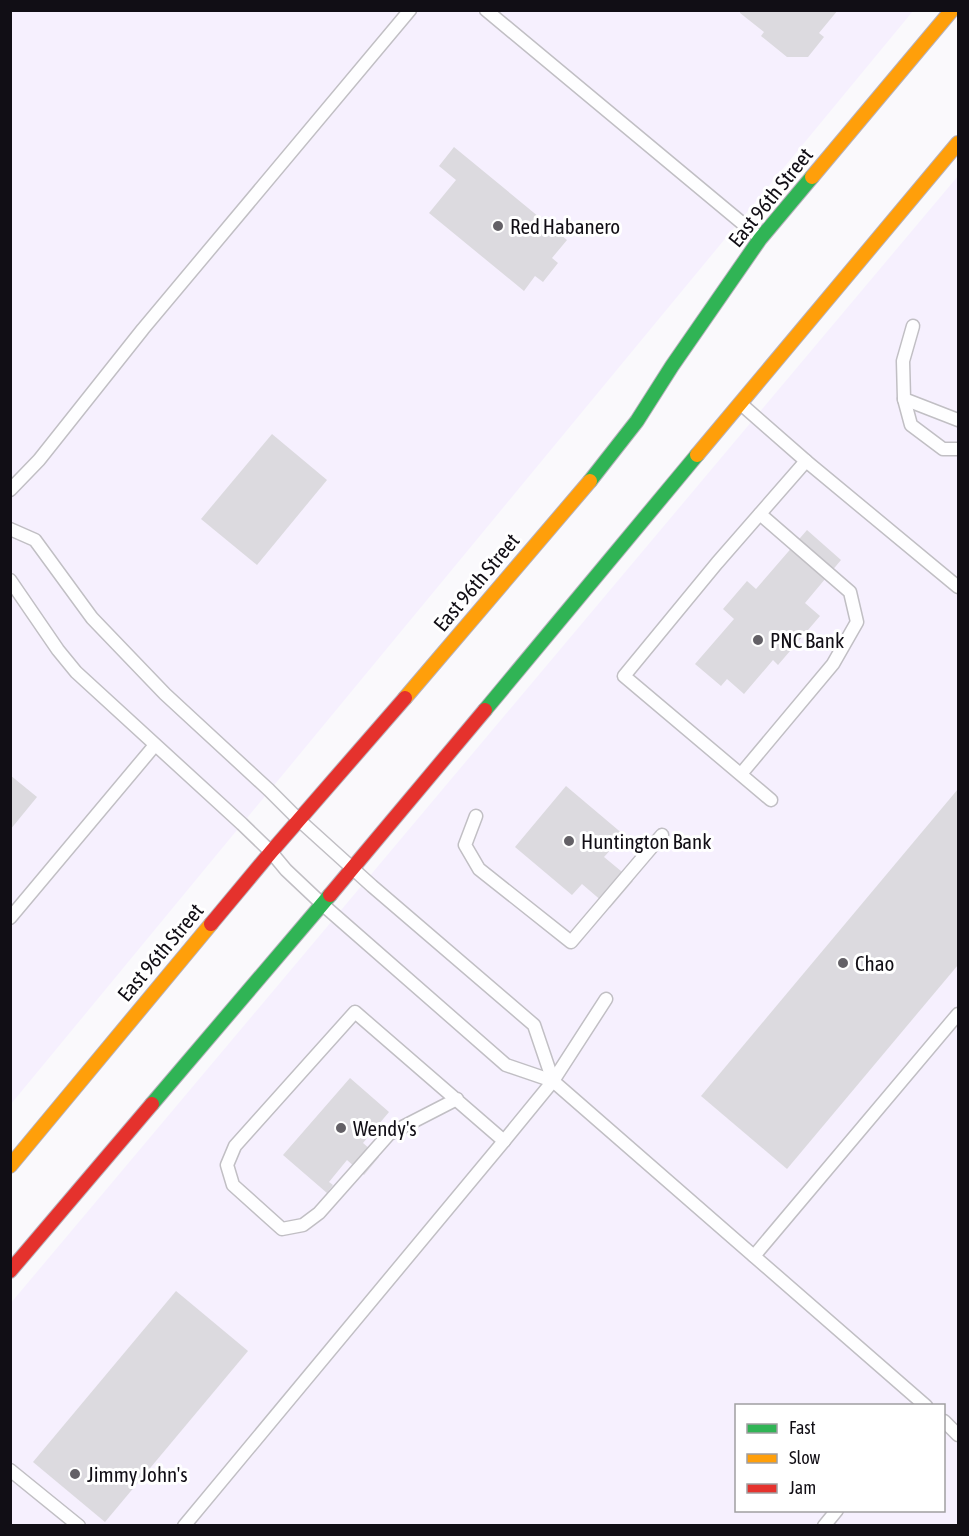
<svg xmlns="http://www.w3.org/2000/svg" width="969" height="1536" font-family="'Asap Condensed',sans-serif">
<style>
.built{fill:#f6f0fe;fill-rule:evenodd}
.building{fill:#dcdadf}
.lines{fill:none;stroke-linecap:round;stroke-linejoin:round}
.lane-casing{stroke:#c1bfc4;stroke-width:15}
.fast-casing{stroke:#b6b1bc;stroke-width:16}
.slow-casing{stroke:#b6b1bc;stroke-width:16}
.jam-casing{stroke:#b6b1bc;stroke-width:16}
.lane{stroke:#fefeff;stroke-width:12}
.fast{stroke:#30b455;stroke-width:14}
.slow{stroke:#ff9f0a;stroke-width:14}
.jam{stroke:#e5322d;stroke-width:14}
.poi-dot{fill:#636066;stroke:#fff;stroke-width:2}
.labels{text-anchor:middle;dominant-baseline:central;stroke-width:6;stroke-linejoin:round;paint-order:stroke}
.street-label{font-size:21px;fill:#110e15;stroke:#fff}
.poi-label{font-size:21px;fill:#110e15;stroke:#fff;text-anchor:start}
</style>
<rect width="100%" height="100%" fill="#faf9fc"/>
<!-- built -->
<g class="built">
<path d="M11 11H913L11 1104Z"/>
<path d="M958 176V1525H11L10 1304ZM736 1406H944V1510H736Z"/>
</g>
<!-- building -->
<g class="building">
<path d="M740 10H838L819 33 824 37 808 57H787L761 36 764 32 740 13Z"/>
<path d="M454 147 567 240 552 258 558 263 543 282 535 276 524 291 429 213 456 180 439 166Z"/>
<path d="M272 434 327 480 257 565 201 519Z"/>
<path d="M807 530 841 560 805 603 820 616 778 665 773 660 744 694 727 679 721 686 695 664 734 619 723 609 747 581 756 589Z"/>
<path d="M10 775 37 797 10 830Z"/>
<path d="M566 786 624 835 604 857 633 881 610 908 582 884 572 895 515 847Z"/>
<path d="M958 789V965L787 1169 701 1096Z"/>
<path d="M350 1078 389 1112 363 1143 379 1157 364 1175 347 1160 329 1182 333 1185 327 1193 283 1155Z"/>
<path d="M176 1291 248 1351 105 1522 33 1462Z"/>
</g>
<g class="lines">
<defs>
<g id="lane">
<path d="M486 10 760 238"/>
<path d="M913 326 903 361 904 399 958 420"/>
<path d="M904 399 911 425 943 449H958"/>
<path d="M741 404 806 461 958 587"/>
<path d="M10 490 39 460 143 329 410 10"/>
<path d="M10 529 35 540 92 618 165 694 269 790 299 820 372 886 534 1025 553 1081"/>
<path d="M10 580 58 650 76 672 242 824 271 852 286 870 322 904 506 1065 553 1081 926 1406"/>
<path d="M741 774 833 664 857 622 850 592 760 514"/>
<path d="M771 800 624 676 717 563 806 461"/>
<path d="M476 816 465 845 479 869 571 942 662 835"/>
<path d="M10 918 155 745"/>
<path d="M457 1099 389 1134 319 1213 303 1225 282 1229 233 1185 227 1165 235 1146 355 1012 504 1141"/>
<path d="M754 1256 958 1014"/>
<path d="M944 1421 958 1435"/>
<path d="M10 1470 79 1526"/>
<path d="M184 1526 504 1141 553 1081 606 999"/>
<path d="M824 1526 837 1510"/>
</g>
<g id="fast">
<path d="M590 481 637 421 672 366 760 239 812 177"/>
<path d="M485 710 697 455"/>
<path d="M152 1104 330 895"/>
</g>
<g id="slow">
<path d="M812 177 952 10"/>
<path d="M697 455 958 143"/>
<path d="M405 698 590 481"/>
<path d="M10 1166 211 924"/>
</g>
<g id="jam">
<path d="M330 895 485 710"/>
<path d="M211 924 271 852 405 698"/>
<path d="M10 1271 152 1104"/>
</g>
</defs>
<!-- lane casing -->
<use href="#lane" class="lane-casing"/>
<!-- fast casing -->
<use href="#fast" class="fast-casing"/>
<!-- slow casing -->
<use href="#slow" class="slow-casing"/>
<!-- jam casing -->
<use href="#jam" class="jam-casing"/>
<!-- lane -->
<use href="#lane" class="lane"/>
<!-- fast -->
<use href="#fast" class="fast"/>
<!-- slow -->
<use href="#slow" class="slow"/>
<!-- jam -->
<use href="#jam" class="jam"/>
</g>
<!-- markers -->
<g class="poi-dot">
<circle cx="498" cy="226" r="6"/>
<circle cx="758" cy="640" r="6"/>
<circle cx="569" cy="841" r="6"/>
<circle cx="843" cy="963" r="6"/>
<circle cx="341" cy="1128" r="6"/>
<circle cx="75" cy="1474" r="6"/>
</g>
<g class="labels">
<!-- street labels -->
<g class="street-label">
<text transform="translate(770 197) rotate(-51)">East 96th Street</text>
<text transform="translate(476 582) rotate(-50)">East 96th Street</text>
<text transform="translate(160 952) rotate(-50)">East 96th Street</text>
</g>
<!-- poi labels -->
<g class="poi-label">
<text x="510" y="226">Red Habanero</text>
<text x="770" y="640">PNC Bank</text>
<text x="581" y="841">Huntington Bank</text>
<text x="855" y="963">Chao</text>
<text x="353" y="1128">Wendy's</text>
<text x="87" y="1474">Jimmy John's</text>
</g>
</g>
<!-- border -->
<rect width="969" height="1536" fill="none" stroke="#110e15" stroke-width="24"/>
<!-- legend -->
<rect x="735" y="1404" width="210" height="108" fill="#ffffff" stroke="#a09fa1" stroke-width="1.5"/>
<rect x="747" y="1424" width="30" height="9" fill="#30b455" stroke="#a09fa1" stroke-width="1.5"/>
<text x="789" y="1434" font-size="18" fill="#110e15">Fast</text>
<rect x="747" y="1454" width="30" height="9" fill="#ff9f0a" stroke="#a09fa1" stroke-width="1.5"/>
<text x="789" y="1464" font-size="18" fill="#110e15">Slow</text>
<rect x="747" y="1484" width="30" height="9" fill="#e5322d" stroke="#a09fa1" stroke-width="1.5"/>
<text x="789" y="1494" font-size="18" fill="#110e15">Jam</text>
</svg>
